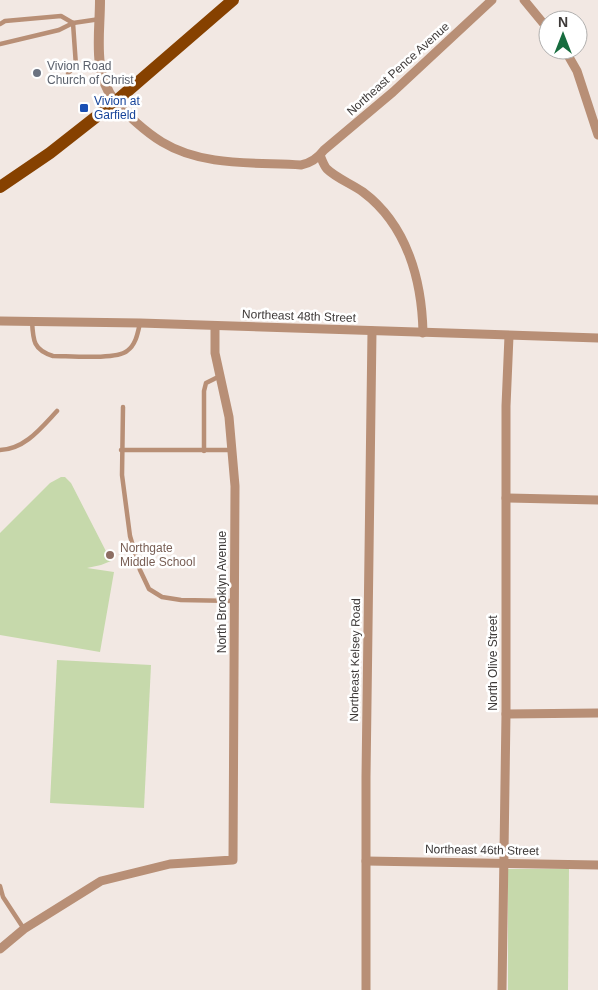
<svg xmlns="http://www.w3.org/2000/svg" width="598" height="990" font-family="Helvetica,sans-serif">
<style>
.green{fill:#c6d9ab}
.lines{fill:none;stroke-linecap:round;stroke-linejoin:round}
.service{stroke:#b88f76;stroke-width:4.5}
.minor{stroke:#b88f76;stroke-width:9}
.tertiary{stroke:#b88f76;stroke-width:10}
.primary{stroke:#864100;stroke-width:12}
.worship-dot{fill:#6b7280;stroke:#fff;stroke-width:2}
.transit-dot{fill:#1a4fb4;stroke:#fff;stroke-width:2}
.education-dot{fill:#8d6e63;stroke:#fff;stroke-width:2}
.labels{text-anchor:middle;dominant-baseline:central;stroke-width:5;stroke-linejoin:round;paint-order:stroke}
.worship-label{font-size:12px;fill:#5b616d;stroke:#fff;text-anchor:start}
.street-label{font-size:12px;fill:#3d3938;stroke:#fff}
.transit-label{font-size:12px;fill:#164399;stroke:#fff;text-anchor:start}
.education-label{font-size:12px;fill:#785e54;stroke:#fff;text-anchor:start}
</style>
<rect width="100%" height="100%" fill="#f2e8e3"/>
<!-- green -->
<g class="green">
<path d="M61 477H65L71 483 111 561 101 565 87 568 114 572 100 652 0 635V533L50 483Z"/>
<path d="M57 660 151 665 144 808 50 803Z"/>
<path d="M508 869H569L568 990H508Z"/>
</g>
<g class="lines">
<!-- service -->
<g class="service">
<path d="M0 24 5 21 61 16 73 23"/>
<path d="M0 44 59 30 73 23 100 19"/>
<path d="M68 73 76 66 73 23"/>
<path d="M32 321C33 340 33 350 53 356 69 356 116 360 127 351 136 345 138 332 140 323"/>
<path d="M123 407 122 475 130 536 140 570 149 589 162 597 181 600 235 601"/>
<path d="M0 450C25 449 41 428 57 411"/>
<path d="M121 450H232"/>
<path d="M204 451V391L206 383 220 376"/>
<path d="M0 886 3 897 24 929"/>
</g>
<!-- minor -->
<g class="minor">
<path d="M524 0 548 29"/>
<path d="M565 50 577 71 598 135"/>
<path d="M115 102C129 116 144 131 162 142 203 167 255 162 301 165 311 163 318 158 324 150L393 92 492 0"/>
<path d="M320 155C322 160 324 166 327 169 336 178 352 184 363 192 407 225 422 280 423 333"/>
<path d="M0 321 140 323 598 338"/>
<path d="M506 498 598 500"/>
<path d="M506 714 598 713"/>
<path d="M366 861 598 865"/>
<path d="M0 949 24 929 101 881 170 864 233 860 235 486 229 417 215 353V326"/>
<path d="M366 990V777L372 331"/>
<path d="M502 990 506 714V406L509 336"/>
</g>
<!-- tertiary -->
<path class="tertiary" d="M100 0C100 37 92 70 115 102"/>
<!-- primary -->
<path class="primary" d="M0 187 50 153 115 102 233 0"/>
</g>
<!-- markers -->
<circle class="worship-dot" cx="37" cy="73" r="5"/>
<rect class="transit-dot" x="79" y="103" width="10" height="10" rx="2.5"/>
<circle class="education-dot" cx="110" cy="555" r="5"/>
<g class="labels">
<!-- worship labels -->
<g class="worship-label">
<text x="47" y="66">Vivion Road<tspan x="47" dy="14">Church of Christ</tspan></text>
</g>
<!-- street labels -->
<g class="street-label">
<text transform="translate(398 69) rotate(-42)">Northeast Pence Avenue</text>
<text transform="translate(299 316) rotate(2)">Northeast 48th Street</text>
<text transform="translate(222 592) rotate(-90)">North Brooklyn Avenue</text>
<text transform="translate(355 660) rotate(-89)">Northeast Kelsey Road</text>
<text transform="translate(493 663) rotate(-90)">North Olive Street</text>
<text transform="translate(482 850) rotate(1)">Northeast 46th Street</text>
</g>
<!-- transit labels -->
<g class="transit-label">
<text x="94" y="101">Vivion at<tspan x="94" dy="14">Garfield</tspan></text>
</g>
<!-- education labels -->
<g class="education-label">
<text x="120" y="548">Northgate<tspan x="120" dy="14">Middle School</tspan></text>
</g>
</g>
<!-- north arrow -->
<g transform="translate(563 35)"><circle r="24" fill="#ffffff" stroke="#b1b0af"/>
<path d="M0-4L9 19L0 12L-9 19Z" fill="#176c3e"/>
<text y="-8" font-size="14" font-weight="bold" text-anchor="middle" fill="#3d3938">N</text>
</g>
</svg>
